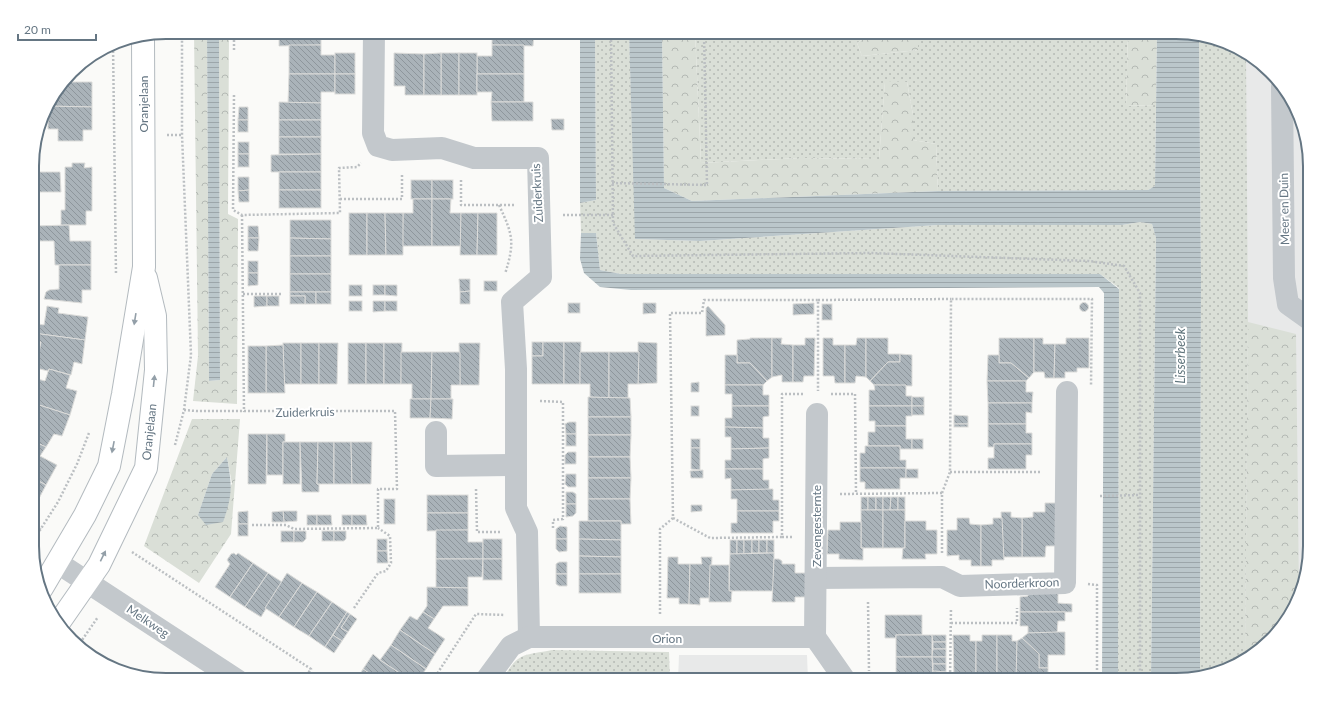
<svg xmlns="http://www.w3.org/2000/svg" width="1342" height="712" font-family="Lato,sans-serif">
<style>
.built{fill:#e8e9e9}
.grass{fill:url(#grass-dots)}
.forest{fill:url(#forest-crowns);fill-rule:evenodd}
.water{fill:url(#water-rules)}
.building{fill:url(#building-back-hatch);stroke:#dcdcda}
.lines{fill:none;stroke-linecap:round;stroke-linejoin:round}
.secondary-casing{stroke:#b3babf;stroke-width:24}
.path{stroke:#bbbfc2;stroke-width:2.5;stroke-dasharray:2 2;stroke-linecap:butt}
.minor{stroke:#c3c8cc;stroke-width:22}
.secondary{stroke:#fff;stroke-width:22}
.oneway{fill:#939fa8}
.labels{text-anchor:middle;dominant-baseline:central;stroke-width:4;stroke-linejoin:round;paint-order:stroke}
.street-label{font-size:12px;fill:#657683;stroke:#fff}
.water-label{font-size:13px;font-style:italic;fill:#60757c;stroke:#fff}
.rim{fill:none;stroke:#657683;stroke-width:2}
</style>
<defs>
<pattern id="grass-dots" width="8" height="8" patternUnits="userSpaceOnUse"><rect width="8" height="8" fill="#dadfd7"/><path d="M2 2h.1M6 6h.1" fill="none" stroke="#b4b9b4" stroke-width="1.8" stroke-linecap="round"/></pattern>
<pattern id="forest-crowns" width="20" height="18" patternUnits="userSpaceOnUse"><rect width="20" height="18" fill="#dadfd7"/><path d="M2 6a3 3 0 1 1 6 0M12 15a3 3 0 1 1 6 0" fill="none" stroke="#b4b9b4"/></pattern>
<pattern id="water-rules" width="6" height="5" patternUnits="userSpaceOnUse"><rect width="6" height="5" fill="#bbc7cb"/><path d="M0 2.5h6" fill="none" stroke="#9ca6aa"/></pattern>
<pattern id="building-back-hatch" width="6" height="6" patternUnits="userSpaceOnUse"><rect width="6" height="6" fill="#aab3b9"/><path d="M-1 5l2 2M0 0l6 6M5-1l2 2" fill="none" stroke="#8e969c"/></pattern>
</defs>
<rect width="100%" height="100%" fill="#fafaf8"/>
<!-- built -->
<g class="built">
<path d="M1236 46 1287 91 1309 149 1310 546 1296 606 1250 658 1234 663Z"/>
<path d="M679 655H807L808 680H678Z"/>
</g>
<!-- grass -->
<g class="grass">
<path d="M595 32H629L636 239 700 241 938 225H1122L1140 222 1152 224 1156 238 1151 680H1118L1119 288 1100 274H621L600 270 596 233H581L580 203 596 200Z"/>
<path d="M695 32H873L857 43 862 56 918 50V32H1128L1126 106 1156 105 1155 186 1148 190 938 191 936 144 913 140V115L907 82H885L879 159 801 158 701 163Z"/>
<path d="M1199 37 1236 46 1246 55 1248 322 1245 659 1200 675 1201 278Z"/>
<path d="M552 650 669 652 670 680H502C519 652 521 656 552 650Z"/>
</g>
<!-- forest -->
<g class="forest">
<path d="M194 32H207L209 381 220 380 219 32H229L228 214 238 219 237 404 193 401 198 356Z"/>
<path d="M662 32H695L701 163 801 158 879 159 885 81 907 82 913 115V140L936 144 938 191 692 201 664 188Z"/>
<path d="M873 32H918V50L862 56 857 43Z"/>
<path d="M1128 32H1157L1156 105 1126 106Z"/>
<path d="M1248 322 1296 334 1299 595 1296 606 1250 658 1245 659Z"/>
<path d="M192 419H240L231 534 199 583 144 546ZM227 457 232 484 198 515 212 474Z"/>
</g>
<!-- water -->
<g class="water">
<path d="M207 32H219L220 380 209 381Z"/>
<path d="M580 32H595L596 200 580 203Z"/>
<path d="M629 32H662L664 188 692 201 938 191 1148 190 1155 186 1157 32H1176L1199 37 1201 278 1200 675 1185 680H1151L1156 238 1152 224 1140 222 1122 225H938L700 241 635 239Z"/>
<path d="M581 233H596L600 270 621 274H1100L1119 289 1118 680H1102L1104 293 1099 287 631 290 600 287 584 273 580 259Z"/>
<path d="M227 457C232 486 233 494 223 522L206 525 198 515 212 474Z"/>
</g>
<!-- building -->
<g class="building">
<rect x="238" y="32" width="11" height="6"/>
<path d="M279 32H321V45L279 46Z"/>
<path d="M472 32H482V38H475Z"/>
<path d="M492 32H534L533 46 492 45Z"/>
<path d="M289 45H321V55H335V74H289Z"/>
<path d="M492 45H524V74H477V56H492Z"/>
<rect x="335" y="53" width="20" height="21"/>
<path d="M394 53 424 54V95H405V86H394Z"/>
<rect x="441" y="53" width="18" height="42"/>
<path d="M441 53V95H424V54Z"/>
<rect x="459" y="53" width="18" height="42"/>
<path d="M71 74V82H92V107L46 106Z"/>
<path d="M289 74H335V92H321V103H288Z"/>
<rect x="335" y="74" width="20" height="20"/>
<path d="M477 74H524V102H491L492 92H477Z"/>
<path d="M279 102 321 103V120H279Z"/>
<path d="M491 102H533V121H492Z"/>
<path d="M46 106 92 107V130H83V141H58V129H48V114H44Z"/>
<path d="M239 107H248V120H238Z"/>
<path d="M551 119H564V130H552Z"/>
<rect x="238" y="120" width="10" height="12"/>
<rect x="279" y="120" width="42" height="17"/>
<rect x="279" y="137" width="42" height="17"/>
<rect x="238" y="142" width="11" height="12"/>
<rect x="238" y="154" width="11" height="13"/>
<path d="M321 154V172H271V155Z"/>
<path d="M36 162 37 172H60L61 192H37V204H32V163Z"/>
<path d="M72 163H85L84 168 92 167V211H86V225H61V210H65V167H72Z"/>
<rect x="279" y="172" width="42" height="18"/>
<path d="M238 177H249V190L238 191Z"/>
<rect x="411" y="180" width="21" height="19"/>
<rect x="432" y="180" width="21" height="19"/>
<path d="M249 190V202H239L238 191Z"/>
<rect x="279" y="190" width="42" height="18"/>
<path d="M413 199H432V246H402L403 213H413Z"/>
<path d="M432 199H451L450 213H461V246H432Z"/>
<rect x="349" y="213" width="18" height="42"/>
<path d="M367 213H385L386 255H367Z"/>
<path d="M385 213H403V255H386Z"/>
<path d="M461 213H478L477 255H460Z"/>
<path d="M478 213H497V255H477Z"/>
<path d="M290 220H331V239L290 238Z"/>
<path d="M69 225 70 241H91V265H55L54 241H34V226Z"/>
<path d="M248 226H258L259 238H248Z"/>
<path d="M248 238H259L258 251H248Z"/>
<path d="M290 238 331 239V256H290Z"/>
<rect x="290" y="256" width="41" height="18"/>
<rect x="248" y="261" width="10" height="12"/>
<path d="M59 265H91V290H82V303L44 299 46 292 49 290 59 289Z"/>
<path d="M248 273H258V285L248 286Z"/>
<rect x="290" y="274" width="41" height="18"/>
<path d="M459 279H470V291L460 292Z"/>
<rect x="484" y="281" width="13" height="10"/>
<rect x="349" y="285" width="13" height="11"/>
<rect x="373" y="285" width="12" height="10"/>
<path d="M385 285H397V296L385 295Z"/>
<path d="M470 291V304H460V292Z"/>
<path d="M290 292H316V304H305V296H290Z"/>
<rect x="316" y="292" width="15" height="12"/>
<path d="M254 296H267V306L254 307Z"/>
<rect x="267" y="296" width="12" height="10"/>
<rect x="290" y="296" width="15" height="8"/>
<rect x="349" y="301" width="13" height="10"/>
<path d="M373 301H385V311L373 312Z"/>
<rect x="385" y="301" width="12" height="10"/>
<circle cx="1084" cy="307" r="4.5"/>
<rect x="568" y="303" width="12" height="10"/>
<path d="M643 303H656V313L643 314Z"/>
<path d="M814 303V314L793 315V304Z"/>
<rect x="822" y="304" width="10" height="16"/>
<path d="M47 306 59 308 58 313 88 317 85 340 33 333V323L44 325Z"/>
<path d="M708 306 725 325V335L706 336V308Z"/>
<path d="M33 333 85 340 82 364 74 362 71 375 49 369 48 371 36 368 41 342 33 340Z"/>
<path d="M750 338H772V377L767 381 750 363H737V340L750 339Z"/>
<path d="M772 338H782L781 344 793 345V382H782V375L772 377Z"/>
<path d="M805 338H815L814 376H804L803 382H793V345H805Z"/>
<path d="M823 338H833V345H845V383H835L834 376H823Z"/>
<path d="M857 338H866V377L856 376 855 383H845V345H856Z"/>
<path d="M866 338H888V354H900V362H888L870 381 866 377Z"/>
<path d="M999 338H1034V372L1029 378 1011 363H999Z"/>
<path d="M1034 338H1043V344H1055L1054 378H1045L1044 372H1034Z"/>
<path d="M1066 338H1089V368H1077V372H1065V378H1054L1055 344H1066Z"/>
<rect x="532" y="342" width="11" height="14"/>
<path d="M543 342H564V384H532V356H543Z"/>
<path d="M564 342H581L580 384H564Z"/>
<path d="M638 342 657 343V383L638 384Z"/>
<rect x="283" y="343" width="18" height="41"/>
<rect x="301" y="343" width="18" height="41"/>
<path d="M319 343H338L337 384H319Z"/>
<rect x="348" y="343" width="18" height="41"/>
<rect x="366" y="343" width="18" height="41"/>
<path d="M384 343H402L401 384H384Z"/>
<path d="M459 343H480L479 385H460Z"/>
<path d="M283 345 285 393H266V346Z"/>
<rect x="248" y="346" width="18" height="47"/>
<path d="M401 352H432L431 399H412V384H401Z"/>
<path d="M432 352H460V385H451V399H431Z"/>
<path d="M580 352H609V398L590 397V384H580Z"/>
<path d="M609 352H639L638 384H628V398H609Z"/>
<path d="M900 354 912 355V386L874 385 870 381 888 362H900Z"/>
<path d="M725 355H737V363H750L767 381 763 385H725Z"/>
<path d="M988 355H999V363H1011L1029 378 1026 381H987Z"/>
<path d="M1307 368 1309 369 1310 394H1306Z"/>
<path d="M49 369 70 375 66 388 77 391 70 415 33 403 34 378 45 381Z"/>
<path d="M987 381H1026V392H1033L1032 403H988Z"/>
<path d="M699 382V392H691V383Z"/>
<path d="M725 385H763V395H769V406H732V394H725Z"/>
<path d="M874 385H906V396H912V406H869V390H875Z"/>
<rect x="1306" y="394" width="4" height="28"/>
<path d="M588 397 630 398 631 417H588Z"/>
<rect x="912" y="397" width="12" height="9"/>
<path d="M410 399H431L430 418H410Z"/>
<path d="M431 399H453L452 419 430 418Z"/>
<path d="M33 403 70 415 62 436 54 434 46 447 33 441V425L38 413 33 411Z"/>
<path d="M988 403H1032V413L1026 412V424H988Z"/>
<rect x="691" y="406" width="8" height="10"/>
<path d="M732 406H769V416L763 417V428L725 427V418H732Z"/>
<path d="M869 406H912V416H906V426H875V421H869Z"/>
<rect x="912" y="406" width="12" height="9"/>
<path d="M954 415 968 416V424H954Z"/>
<rect x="588" y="417" width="43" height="18"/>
<path d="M569 422H576V434H566L565 424Z"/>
<rect x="1306" y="422" width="4" height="28"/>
<rect x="954" y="424" width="14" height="3"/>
<path d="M988 424H1026V433H1032V444H994V447H988Z"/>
<path d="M875 426H906V439H912V449H900V446H868V432H875Z"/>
<path d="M725 427 763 428V438H769V448L731 449V437H725Z"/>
<path d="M248 434H267L266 484H248Z"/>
<path d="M267 434H285V442H283V475H267Z"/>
<rect x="566" y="434" width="10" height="12"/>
<path d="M588 435H631L630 457H588Z"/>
<rect x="691" y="439" width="9" height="9"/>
<rect x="912" y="439" width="11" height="10"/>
<path d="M33 441 46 447 40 456 57 465 46 485 33 478Z"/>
<rect x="283" y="442" width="17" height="42"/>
<path d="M300 442H318L317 484H319V492H302Z"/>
<path d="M318 442H334V484H317Z"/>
<path d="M334 442H351L352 484H334Z"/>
<path d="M351 442H372L371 484H352Z"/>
<path d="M994 444H1032V455H1026V469H988V458H994Z"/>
<path d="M865 446H900V460H906V468H860V453H865Z"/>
<path d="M691 448H700V470L691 469Z"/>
<path d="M769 448V458L763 459V469H725V460H731V449Z"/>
<rect x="1306" y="450" width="4" height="28"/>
<path d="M568 452H576V464H565V455Z"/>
<path d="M588 457H630L631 478H588Z"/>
<path d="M860 468H906V478H900V489H865V482H860Z"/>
<path d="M725 469H763V480H769V490H731V478L725 479Z"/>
<rect x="906" y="469" width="12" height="9"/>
<path d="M703 470V478H691L690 471Z"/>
<path d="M566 474H576V487H568L565 484Z"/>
<path d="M33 478 46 485 34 508H33Z"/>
<path d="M588 478H631L630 499H588Z"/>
<path d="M1306 478H1310V506H1305Z"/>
<path d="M769 489H773V500H779V511H737V499H731V490Z"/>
<path d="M566 492H573L576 494V504H566Z"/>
<rect x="427" y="495" width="41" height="18"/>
<rect x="861" y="497" width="7" height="13"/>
<rect x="868" y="497" width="8" height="13"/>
<rect x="876" y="497" width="7" height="13"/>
<path d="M883 497H891L890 510H883Z"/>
<path d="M891 497H898V510H890Z"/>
<rect x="898" y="497" width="7" height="13"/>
<rect x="384" y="499" width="11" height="25"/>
<path d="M588 499H630L631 524H621V521H588Z"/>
<path d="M1045 503H1057L1056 546H1046L1045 557H1022V518L1033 517V512H1045Z"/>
<path d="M566 504H576V513L573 516 566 517Z"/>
<path d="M691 505H702V511L691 512Z"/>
<rect x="1305" y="506" width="5" height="28"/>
<rect x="861" y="510" width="22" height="38"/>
<rect x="883" y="510" width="22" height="38"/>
<path d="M248 511V524H238V512Z"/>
<path d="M283 511H297V521L284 522Z"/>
<path d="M283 511 284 522H272V512Z"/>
<path d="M737 511H779V521H773V533H731V523H737Z"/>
<path d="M1001 512H1011V517L1022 518V557H1003Z"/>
<path d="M427 513H468V530L427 531Z"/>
<rect x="307" y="515" width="10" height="10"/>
<path d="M317 515H331L332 525H317Z"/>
<rect x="342" y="515" width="10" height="10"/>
<path d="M352 515H366L367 525H352Z"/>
<path d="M957 518H969L970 524 981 525V566H971V560H959V555L947 556V530H957Z"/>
<path d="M993 518H1002L1004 560H992V566H981V525L993 524Z"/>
<path d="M579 521H621V540L579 539Z"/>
<path d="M905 521H926V530H937V554H925L926 559H902L903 548H905Z"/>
<path d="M840 522H861V548H863V560L839 559V554H827L828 530H840Z"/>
<rect x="238" y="524" width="10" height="12"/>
<path d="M560 526 567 527V539H556V529Z"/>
<path d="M436 530H468V542H483V559H436Z"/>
<rect x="281" y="531" width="13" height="11"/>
<path d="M294 531H306V539L303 542H294Z"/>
<rect x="322" y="531" width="12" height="10"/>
<path d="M334 531H346V539L344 541H334Z"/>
<path d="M1305 534H1310V546L1306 562Z"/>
<rect x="377" y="539" width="10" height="12"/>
<rect x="483" y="539" width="19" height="20"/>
<path d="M556 539H567V551L559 552 556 549Z"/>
<path d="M579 539 621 540V557L579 556Z"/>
<rect x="730" y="540" width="7" height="14"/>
<rect x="737" y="540" width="7" height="14"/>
<path d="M744 540H752V553L744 554Z"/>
<rect x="752" y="540" width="7" height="13"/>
<rect x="759" y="540" width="8" height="13"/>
<rect x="767" y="540" width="7" height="13"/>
<path d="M377 551H387L388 563H377Z"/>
<path d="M234 553 236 555 238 553 253 563 230 597 215 587 230 564 227 560 231 554Z"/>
<path d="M774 553V591H729L730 554Z"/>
<path d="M579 556 621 557V574H579Z"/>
<path d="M668 557H678V564H690L689 604H679V598H667Z"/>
<path d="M701 557H712L710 598H700V605L689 604 690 564H702Z"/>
<path d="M436 559H483L482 577H468V588H436Z"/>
<rect x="483" y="559" width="19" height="21"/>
<path d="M774 559H779L782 561V564H795V573H806V597H795V602H772Z"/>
<path d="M559 562H567V574H556V564Z"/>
<path d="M253 563 268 573 245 607 230 597Z"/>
<path d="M710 565H729V591H732L731 602H709Z"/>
<path d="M268 573 282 582 261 617 245 607Z"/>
<path d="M287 573 302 583 279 617 265 608Z"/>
<path d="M556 574H567V586H559L556 584Z"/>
<rect x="579" y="574" width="42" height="19"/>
<path d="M302 583 317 592 294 627 279 617Z"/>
<path d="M427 587 468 588V606H443L434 619 423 612 427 606Z"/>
<path d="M1028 590H1058V603L1072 604V612H1020V597L1028 596Z"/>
<path d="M317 592 332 602 309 636 294 627Z"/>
<path d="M332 602 347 612 325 647 309 636Z"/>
<path d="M347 612 350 614 341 628 348 632 342 641 333 635Z"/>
<path d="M423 612 434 619 428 628 445 639 435 654 400 630 410 616 417 620Z"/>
<path d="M1020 612H1065V621H1058L1057 633H1028V626H1020Z"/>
<path d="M350 614 357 619 348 632 341 628Z"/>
<path d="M885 615H922V635H896V638H885Z"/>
<path d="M400 630 435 654 426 669 391 645Z"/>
<path d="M1057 632H1065V655H1048V668H1039V654L1022 638 1028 633Z"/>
<path d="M333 635 342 641 334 653 325 647Z"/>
<rect x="896" y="635" width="36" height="22"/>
<path d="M932 635H946V642H933Z"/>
<path d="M953 635H970V641H976V673H963V679H954Z"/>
<path d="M982 635H997V679H987V673H976V641H982Z"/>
<path d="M997 635H1012V641H1017V673H1006V679H997Z"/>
<path d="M1022 638 1039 654V668H1048V673H1058V680L1016 679 1017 641Z"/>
<rect x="933" y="642" width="13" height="7"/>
<path d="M391 645 426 669 418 680H410L380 660Z"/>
<path d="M933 649H946V657H932Z"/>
<path d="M373 654 380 660 410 680H379L363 669Z"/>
<path d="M896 657H932L933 679H896Z"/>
<path d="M932 657H946V664H933Z"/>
<path d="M933 664H946V672L933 671Z"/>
<path d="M363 669 379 680H356Z"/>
<path d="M933 671 946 672V679H933Z"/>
<path d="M885 677H896V679L922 680H885Z"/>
</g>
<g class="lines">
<defs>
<g id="secondary">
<path d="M42 588 85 515 109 466 123 394 144 267 143 36"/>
<path d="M58 624 99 565 146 468 156 370 155 316 146 278"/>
</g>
</defs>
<!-- secondary casing -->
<use href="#secondary" class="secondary-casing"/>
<!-- path -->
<g class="path">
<path d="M611 32 613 223 633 256 870 253 1089 261 1124 266 1140 293V680"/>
<path d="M113 43 116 275"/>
<path d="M234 50V32"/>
<path d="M234 95 233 210 242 215 340 213 339 168 357 167 361 163"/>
<path d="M167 135H182"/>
<path d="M461 180V205H516"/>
<path d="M612 183 707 185 704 32"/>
<path d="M340 199H402V174"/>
<path d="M499 205C513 235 515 242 505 274"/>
<path d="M242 215 244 411H395L397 489H378V528L294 529 286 525H252"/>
<path d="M563 215H613"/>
<path d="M243 294H281"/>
<path d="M818 300 951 299"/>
<path d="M831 394H855L856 494"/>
<path d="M540 401 563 402V519L553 520V530"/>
<path d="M184 410 196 411H244"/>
<path d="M175 445 184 410 191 355 182 135V32"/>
<path d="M950 472H1042"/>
<path d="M476 489 477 532H501"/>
<path d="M840 494 942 493"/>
<path d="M1100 496 1140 495"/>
<path d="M673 518 710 538 782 537"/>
<path d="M33 525 41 529"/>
<path d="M792 537H782V394H804"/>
<path d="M33 541 58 502 77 464 89 433"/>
<path d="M132 552 311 669 306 676 313 680"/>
<path d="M942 553V493L950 472 951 299H1092L1091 386"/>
<path d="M1088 584 1097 585V680"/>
<path d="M868 602 869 671"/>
<path d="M354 608 378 573 386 571 391 563 390 536 378 528"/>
<path d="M660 614V529L673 518 670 313H702L704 300H818V391"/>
<path d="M951 623H1017V608"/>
<path d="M80 643 98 617"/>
<path d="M102 662 112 668"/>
<path d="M433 680 476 614 505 615"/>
<path d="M950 680 951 608"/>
</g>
<!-- minor -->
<g class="minor">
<path d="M374 32 373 133 378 146 392 150 442 148 474 158H538L541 277 512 302 516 369V508L527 532 529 637"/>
<path d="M1282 87 1284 278 1288 304 1309 319"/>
<path d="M436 432V466L516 465"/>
<path d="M58 563 237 680"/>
<path d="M816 578 942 577 960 586 1065 583 1067 392"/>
<path d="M815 637 817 414"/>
<path d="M486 680 511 646 529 637H815L845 680"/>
</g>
<!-- secondary -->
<use href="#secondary" class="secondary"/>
</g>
<!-- one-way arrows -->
<defs><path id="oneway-solid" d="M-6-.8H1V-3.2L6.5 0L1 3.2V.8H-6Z"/></defs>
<g class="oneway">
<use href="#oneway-solid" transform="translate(135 319) rotate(99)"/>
<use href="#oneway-solid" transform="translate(154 381) rotate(-84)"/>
<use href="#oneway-solid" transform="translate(113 447) rotate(101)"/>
<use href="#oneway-solid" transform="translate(103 556) rotate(-64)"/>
</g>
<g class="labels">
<!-- street labels -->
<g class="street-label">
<text transform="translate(143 104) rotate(-90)">Oranjelaan</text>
<text transform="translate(537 193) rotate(-93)">Zuiderkruis</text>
<text transform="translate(1284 209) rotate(-91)">Meer en Duin</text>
<text transform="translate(305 412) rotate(-1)">Zuiderkruis</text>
<text transform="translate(149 432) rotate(-84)">Oranjelaan</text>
<text transform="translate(816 526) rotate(-90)">Zevengesternte</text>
<text transform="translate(1022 583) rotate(-2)">Noorderkroon</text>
<text transform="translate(148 621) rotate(34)">Melkweg</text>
<text x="667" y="638">Orion</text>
</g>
<!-- water labels -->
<g class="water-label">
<text transform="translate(1180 356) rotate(-90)">Lisserbeek</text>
</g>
</g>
<!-- crop -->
<path d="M0 0H1342V712H0ZM166 39H1176A127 127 0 0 1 1303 166V546A127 127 0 0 1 1176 673H166A127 127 0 0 1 39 546V166A127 127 0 0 1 166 39Z" fill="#fff" fill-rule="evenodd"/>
<path class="rim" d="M166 39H1176A127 127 0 0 1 1303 166V546A127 127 0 0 1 1176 673H166A127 127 0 0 1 39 546V166A127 127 0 0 1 166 39Z"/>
<!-- scale -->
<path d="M18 34v6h78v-6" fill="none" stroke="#657683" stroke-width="2"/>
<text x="24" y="34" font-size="12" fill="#657683" stroke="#ffffff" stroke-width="3" paint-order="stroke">20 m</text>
</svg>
